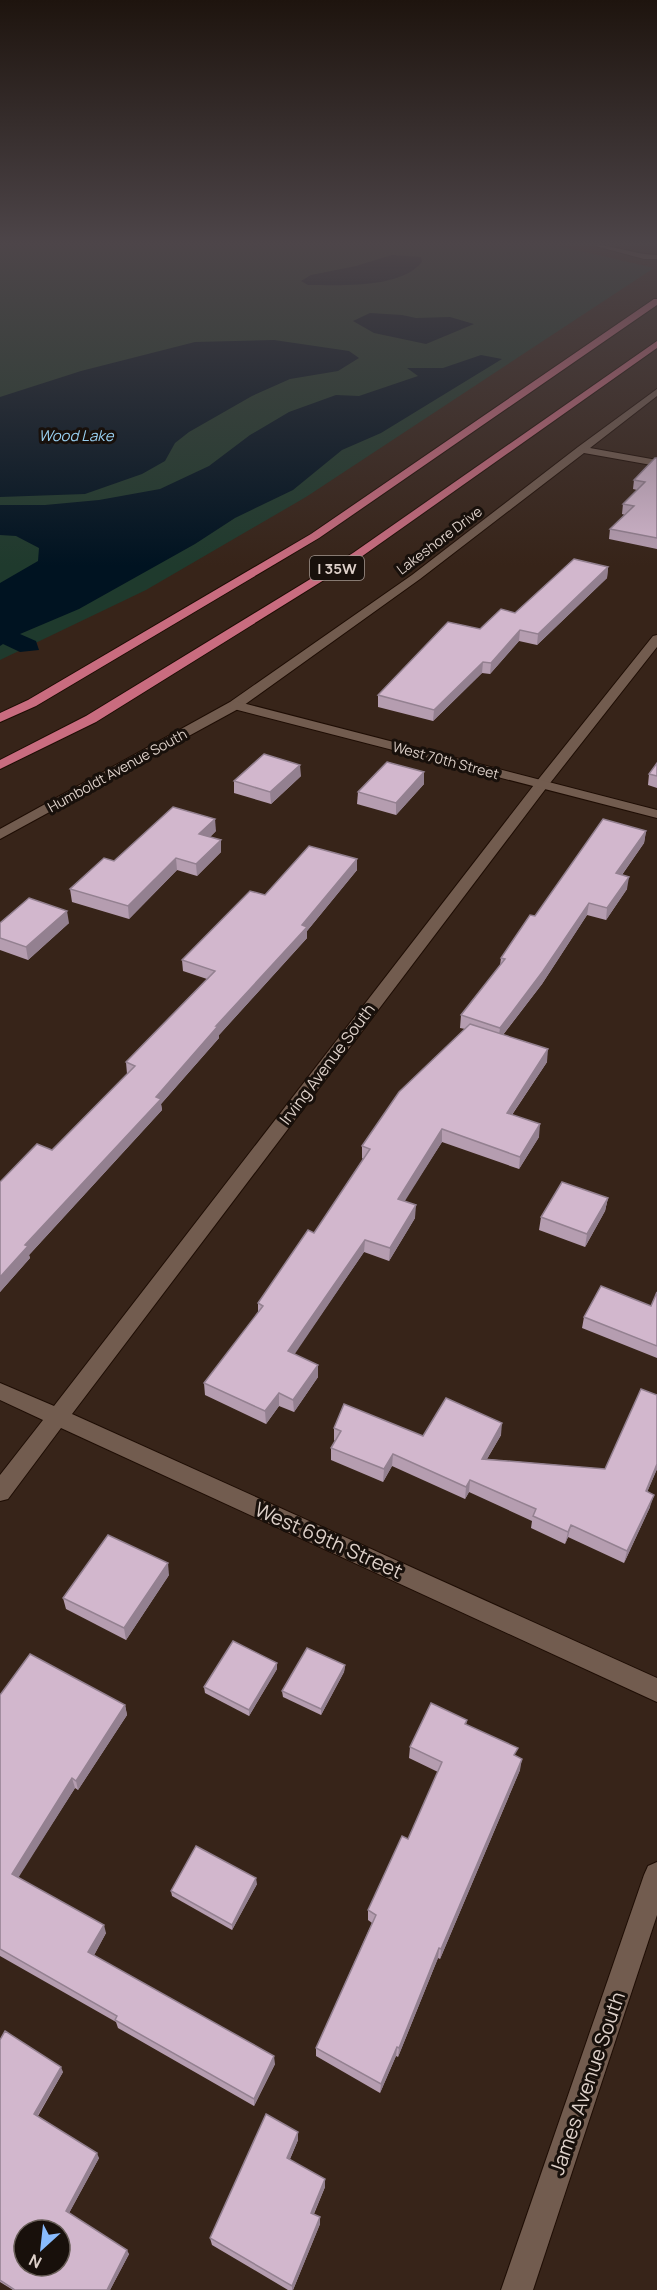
<svg xmlns="http://www.w3.org/2000/svg" width="657" height="2290" font-family="Manrope,sans-serif">
<style>
.green{fill:#1f3a2d}
.water{fill:#001321}
.lines{fill:none;stroke-linecap:round;stroke-linejoin:round}
.street-casing{stroke:#1e0d04;stroke-width:2}
.secondary-casing{stroke:#1e0d04;stroke-width:2}
.highway-casing{stroke:#1e0d04;stroke-width:2}
.street{fill:#725c4f;fill-rule:evenodd}
.secondary{fill:#725c4f;fill-rule:evenodd}
.highway{fill:#c96c7f;fill-rule:evenodd}
.wall{fill:#b59db0}
.shaded-wall{fill:#938090}
.building{fill:#d2b7cd;stroke:#938090;stroke-width:1.5;fill-rule:evenodd}
.labels{text-anchor:middle;dominant-baseline:central;stroke-width:6;stroke-linejoin:round;paint-order:stroke}
.far-street-label{font-size:14px;fill:#ddd0c9;stroke:#18100b}
.far-water-label{font-size:15px;font-style:italic;fill:#98cff0;stroke:#18100b}
.shield{fill:#18100b;stroke:#a29690;stroke-width:1.5}
.shield-label{font-size:15px;font-weight:bold;fill:#ddd0c9}
.street-label{font-size:16px;fill:#ddd0c9;stroke:#18100b}
.near-street-label{font-size:20px;fill:#ddd0c9;stroke:#18100b}
</style>
<rect width="100%" height="100%" fill="#372419"/>
<!-- green -->
<path class="green" d="M0 245H555L654 268 306 497 146 590 0 660Z"/>
<!-- water -->
<g class="water">
<path d="M392 255 421 257 422 262C400 289 340 285 308 285L301 281 311 275 356 266Z"/>
<path d="M370 313 402 315 416 318 450 317 474 324 426 344 374 333 353 321Z"/>
<path d="M274 340 349 351 359 358 338 371 290 379 252 396 189 432 175 443 165 461 142 474 85 494 0 497V397L81 371 195 342Z"/>
<path d="M481 355 502 359 381 433 342 450 293 490 235 518 195 544 79 609 20 634 36 641 39 650 20 652 3 644 0 646V583L38 561 39 548 16 536 0 535V505H45L99 500 160 489 209 466 250 435 289 412 336 395 359 396 418 376 407 368H443Z"/>
</g>
<g class="lines">
<defs>
<g id="street">
<path d="M592 245C615 245 635 255 657 255V259H644Z"/>
<path d="M657 389V396L590 448 657 460V466L584 453 420 579 240 708 0 839V829L230 702 412 575 578 447Z"/>
<path d="M657 635V647L547 787 72 1414 657 1678V1702L61 1428 8 1499 0 1501V1475L43 1420 0 1400V1383L54 1406 537 781 653 636Z"/>
<path d="M657 1862V1915L533 2290H501L644 1875 648 1866Z"/>
</g>
<path id="secondary" d="M235 701 657 810V818L230 708 229 705Z"/>
<g id="highway">
<path d="M654 299H657V305L319 538 36 706 0 722V713L28 700 311 534Z"/>
<path d="M657 341V348L361 557 96 722 0 769V760L86 716 353 553Z"/>
</g>
</defs>
<!-- street casing -->
<use href="#street" class="street-casing"/>
<!-- secondary casing -->
<use href="#secondary" class="secondary-casing"/>
<!-- highway casing -->
<use href="#highway" class="highway-casing"/>
<!-- street -->
<use href="#street" class="street"/>
<!-- secondary -->
<use href="#secondary" class="secondary"/>
<!-- highway -->
<use href="#highway" class="highway"/>
</g>
<!-- wall -->
<g class="wall">
<path d="M657 458V549L609 539 610 529 625 515 622 514 623 504 637 490 633 489 634 480Z"/>
<path d="M608 567 607 578 537 645 519 641 490 674 482 673 433 721 378 707V695L480 629 515 613Z"/>
<path d="M657 763V788L648 785 649 774Z"/>
<path d="M424 772V784L396 815 357 804 358 792Z"/>
<path d="M301 776 271 804 234 793V781Z"/>
<path d="M216 831 210 837 221 852 197 876 177 870 129 919 72 902 70 889 114 861Z"/>
<path d="M646 831 644 843 622 875 627 889 606 920 587 915 542 984 503 1035 547 1062 512 1115 539 1137 519 1169 442 1142 404 1201 415 1218 389 1261 364 1252 294 1354 318 1365V1377L294 1412 279 1406 266 1424 205 1395 204 1383 258 1313V1303L314 1233 363 1159 362 1158V1146L465 1029 460 1028 461 1015 500 965 501 958 535 916Z"/>
<path d="M357 859V870L307 931V938L219 1035V1038L161 1104 162 1110 29 1255 30 1258 0 1292V1182L52 1150 127 1074 126 1062 207 979 183 971 182 960 265 895Z"/>
<path d="M0 923H69L28 960 0 950Z"/>
<path d="M608 1198 605 1211 585 1247 539 1230 541 1217Z"/>
<path d="M657 1292V1358L582 1328 584 1317 651 1306Z"/>
<path d="M334 1428 423 1436 501 1435 487 1459 605 1469H657L647 1492 650 1507 624 1563 568 1537 565 1544 531 1528 532 1521 469 1492 465 1499 392 1466 383 1482 331 1460V1448L335 1441 334 1440Z"/>
<path d="M169 1575 126 1640 66 1609 63 1598Z"/>
<path d="M345 1665 344 1672 321 1715 283 1697 282 1691Z"/>
<path d="M277 1669 249 1716 205 1693 204 1687Z"/>
<path d="M0 1695 125 1705 127 1715 78 1790 75 1788 18 1877 106 1933 94 1955 275 2064 254 2106 118 2028 116 2022 0 1956Z"/>
<path d="M467 1720 466 1725 516 1756 520 1770 440 1959 438 1958 398 2057 396 2056 380 2093 316 2056V2048L372 1923 368 1920V1910L408 1839 438 1772 409 1758 410 1747Z"/>
<path d="M257 1884 232 1930 172 1896 171 1891Z"/>
<path d="M0 2040 63 2072 38 2116 99 2158 69 2213 129 2254 110 2290H13L0 2282Z"/>
<path d="M298 2132V2140L290 2159 325 2187 314 2214 320 2217V2224L293 2290H288L212 2245 210 2238Z"/>
</g>
<!-- shaded-wall -->
<g class="shaded-wall">
<path d="M608 567 607 578 537 645 538 634Z"/>
<path d="M520 630 519 641 490 674 491 663Z"/>
<path d="M483 662 482 673 433 721 434 710Z"/>
<path d="M300 765 301 776 271 804 270 792Z"/>
<path d="M424 772V784L396 815V803Z"/>
<path d="M215 819 216 831 200 846 199 834Z"/>
<path d="M646 831 644 843 614 886 616 873Z"/>
<path d="M221 840V852L197 876 196 864Z"/>
<path d="M176 858 177 870 129 919 128 906Z"/>
<path d="M357 859V870L307 931V938L219 1035V1038L161 1104 162 1110 29 1255 30 1258 0 1292V1277L25 1245 156 1097 302 925Z"/>
<path d="M629 877 627 889 606 920 607 908Z"/>
<path d="M589 903 587 915 542 984 498 1041 500 1028Z"/>
<path d="M67 911 69 923 28 960 26 947Z"/>
<path d="M548 1049 547 1062 505 1125 507 1113Z"/>
<path d="M540 1124 539 1137 519 1169 520 1157Z"/>
<path d="M442 1129V1142L398 1212V1199Z"/>
<path d="M608 1198 605 1211 585 1247 587 1234Z"/>
<path d="M416 1205 415 1218 389 1261 390 1248Z"/>
<path d="M365 1240 364 1252 288 1364V1351Z"/>
<path d="M318 1365V1377L294 1412 293 1400Z"/>
<path d="M279 1393V1406L266 1424 265 1411Z"/>
<path d="M502 1423 501 1435 480 1471 482 1459Z"/>
<path d="M393 1454 392 1466 383 1482 384 1469Z"/>
<path d="M657 1464V1469L642 1504 646 1491Z"/>
<path d="M470 1480 469 1492 465 1499 466 1487Z"/>
<path d="M654 1495 650 1507 624 1563 627 1551Z"/>
<path d="M571 1525 568 1537 565 1544 568 1532Z"/>
<path d="M168 1563 169 1575 126 1640 124 1628Z"/>
<path d="M277 1663V1669L249 1716V1710Z"/>
<path d="M345 1665 344 1672 321 1715V1709Z"/>
<path d="M125 1705 127 1715 78 1790 76 1781Z"/>
<path d="M522 1759 520 1770 440 1959 441 1949Z"/>
<path d="M72 1778 75 1788 15 1883 12 1874Z"/>
<path d="M256 1878 257 1884 232 1930V1925Z"/>
<path d="M104 1925 106 1933 91 1961 88 1952Z"/>
<path d="M439 1948 438 1958 398 2057 399 2048Z"/>
<path d="M397 2047 396 2056 380 2093 381 2084Z"/>
<path d="M274 2056 275 2064 254 2106V2099Z"/>
<path d="M61 2067 63 2072 36 2118 34 2114Z"/>
<path d="M298 2132V2140L287 2166V2158Z"/>
<path d="M97 2153 99 2158 68 2215 66 2211Z"/>
<path d="M325 2179V2187L311 2220V2213Z"/>
<path d="M320 2217V2224L293 2290H292V2286Z"/>
<path d="M127 2250 129 2254 110 2290H107Z"/>
</g>
<!-- building -->
<g class="building">
<path d="M655 458H657V538L610 529 634 506 623 504 645 482 634 480Z"/>
<path d="M574 559 608 567 538 634 520 630 491 663 483 662 434 710 378 695 448 622 480 629 501 609 515 613Z"/>
<path d="M264 754 300 765 270 792 234 781Z"/>
<path d="M387 762 424 772 396 803 358 792Z"/>
<path d="M657 763V776L649 774Z"/>
<path d="M173 807 215 819 199 834 221 840 196 864 176 858 128 906 70 889 104 858 114 861Z"/>
<path d="M603 819 646 831 616 873 629 877 607 908 589 903 543 971 500 1028 461 1015 505 959 501 958 530 915 535 916Z"/>
<path d="M309 846 357 859 302 925 307 927 216 1026H218L156 1097 161 1099 25 1245 28 1246 0 1277V1182L37 1144 52 1150 135 1066 126 1062 215 971 182 960 250 891 265 895Z"/>
<path d="M29 898 67 911 26 947 0 938V923Z"/>
<path d="M470 1024 548 1049 507 1113 540 1124 520 1157 442 1129 398 1199 416 1205 390 1248 365 1240 288 1351 318 1365 293 1400 279 1393 265 1411 204 1383 263 1306 258 1303 308 1230 314 1233 370 1149 362 1146 399 1092Z"/>
<path d="M562 1182 608 1198 587 1234 541 1217Z"/>
<path d="M601 1286 651 1306 657 1292V1346L584 1317Z"/>
<path d="M641 1389 657 1395V1464L646 1491 654 1495 627 1551 571 1525 568 1532 533 1516 536 1509 470 1480 466 1487 393 1454 384 1469 331 1448 341 1431 334 1428 344 1404 423 1436 446 1398 502 1423 482 1459 605 1469Z"/>
<path d="M108 1535 168 1563 124 1628 63 1598Z"/>
<path d="M233 1641 277 1663 249 1710 204 1687Z"/>
<path d="M307 1648 345 1665 321 1709 282 1691Z"/>
<path d="M30 1654 125 1705 76 1781 72 1778 12 1874 104 1925 88 1952 274 2056 254 2099 115 2020 117 2016 0 1949V1695Z"/>
<path d="M431 1703 467 1720 465 1724 518 1748 514 1755 522 1759 441 1949 439 1948 399 2048 397 2047 381 2084 316 2048 376 1915 368 1910 402 1836 408 1839 442 1762 410 1747Z"/>
<path d="M196 1846 256 1878 232 1925 171 1891Z"/>
<path d="M5 2031 61 2067 34 2114 97 2153 66 2211 127 2250 107 2290H15L0 2280V2040ZM24 2230H60V2266H24Z"/>
<path d="M266 2114 298 2132 287 2158 325 2179 311 2213 320 2217 292 2286 210 2238Z"/>
</g>
<!-- sky -->
<linearGradient id="sky" x2="0" y2="1"><stop stop-color="#1e140e"/><stop offset="0.43" stop-color="#4d4549"/><stop offset="1" stop-color="#4d4549" stop-opacity="0"/></linearGradient>
<rect width="657" height="566" fill="url(#sky)"/>
<g class="labels">
<!-- far-street labels -->
<g class="far-street-label">
<text transform="translate(439 540) rotate(-37)">Lakeshore Drive</text>
<text transform="translate(446 760) rotate(15)">West 70th Street</text>
<text transform="translate(117 770) rotate(-29)">Humboldt Avenue South</text>
</g>
<!-- far-water labels -->
<g class="far-water-label">
<text x="76" y="435">Wood Lake</text>
</g>
<!-- shield labels -->
<rect class="shield" x="310" y="556" width="54" height="24" rx="4.5"/>
<g class="shield-label">
<text x="337" y="568">I 35W</text>
</g>
<!-- street labels -->
<g class="street-label">
<text transform="translate(327 1064) rotate(-53)">Irving Avenue South</text>
</g>
<!-- near-street labels -->
<g class="near-street-label">
<text transform="translate(329 1540) rotate(24)">West 69th Street</text>
<text transform="translate(587 2083) rotate(-71)">James Avenue South</text>
</g>
</g>
<!-- north arrow -->
<g transform="translate(42 2248) rotate(207)"><circle r="28" fill="#18100b" stroke="#675d57" stroke-width="1.5"/>
<path d="M0-4.5L10 22L0 15L-10 22Z" fill="#88bbfc"/>
<text y="-9" font-size="16" font-weight="bold" text-anchor="middle" fill="#ddd0c9">N</text>
</g>
</svg>
